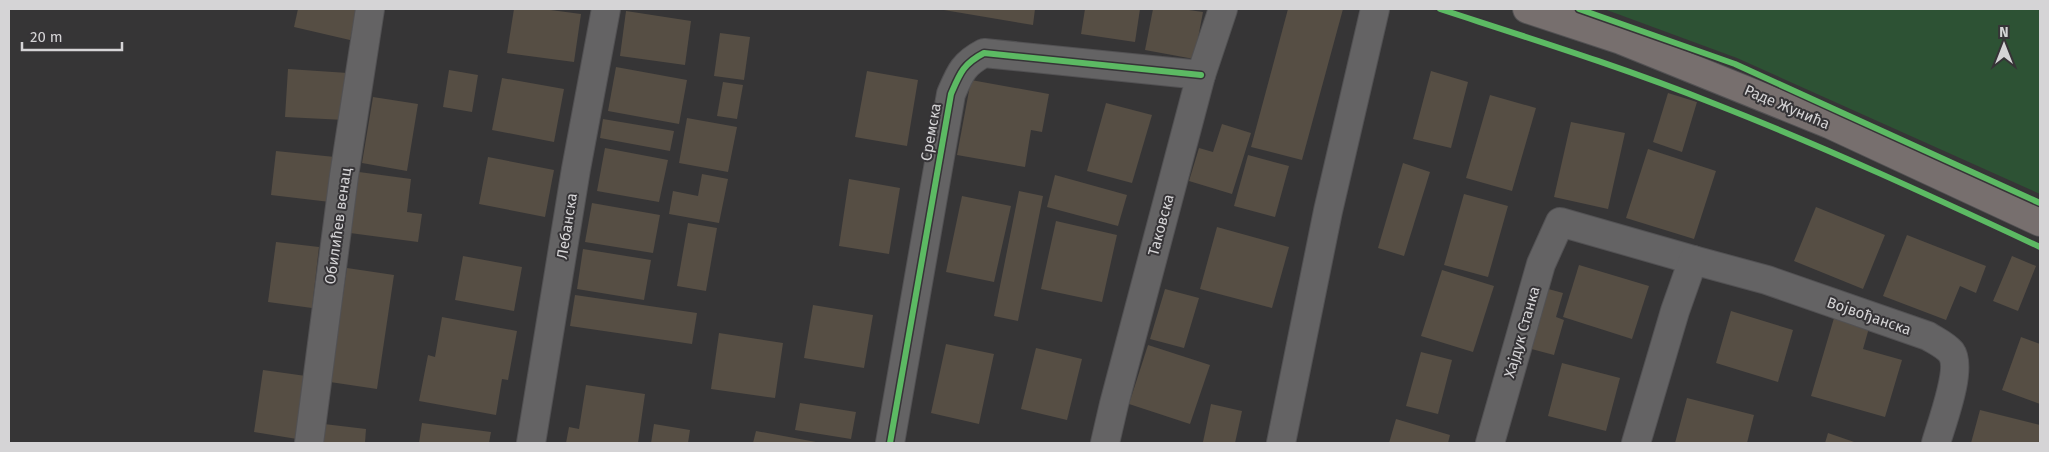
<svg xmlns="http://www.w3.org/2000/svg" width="2049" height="452" font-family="'Fira Sans',sans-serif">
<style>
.green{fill:#2d5234}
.building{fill:#564e44}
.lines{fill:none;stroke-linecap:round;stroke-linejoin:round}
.minor-casing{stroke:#525153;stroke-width:30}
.major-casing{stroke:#525153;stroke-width:30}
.minor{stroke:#646364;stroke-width:28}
.major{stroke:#776f6e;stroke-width:28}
.cycleway-casing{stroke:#363437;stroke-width:9}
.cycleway{stroke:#5cba63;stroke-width:6}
.labels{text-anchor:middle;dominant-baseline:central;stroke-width:4;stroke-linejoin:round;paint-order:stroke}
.street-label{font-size:15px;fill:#d5d4d6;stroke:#363437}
</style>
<rect width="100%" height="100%" fill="#363536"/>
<!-- green -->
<path class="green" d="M1604 9H2040V194L1737 58Z"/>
<!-- building -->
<g class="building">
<path d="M298 9H358L350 40 294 27Z"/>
<path d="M514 9H543L581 14 574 62 507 53Z"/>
<path d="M938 9H1035L1033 25Z"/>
<path d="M1085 9H1140L1135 42 1081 34Z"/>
<path d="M1153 9H1182L1203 12 1194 59 1145 50Z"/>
<path d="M1288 9H1343L1302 160 1251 147Z"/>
<path d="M626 11 691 21 685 65 620 56Z"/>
<path d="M720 33 750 37 744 80 714 76Z"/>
<path d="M616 67 687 80 679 124 608 111Z"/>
<path d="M288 69 348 73 345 120 285 117Z"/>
<path d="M449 70 478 75 472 112 443 107Z"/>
<path d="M867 71 918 80 907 146 855 137Z"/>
<path d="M1431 71 1468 82 1451 148 1413 139Z"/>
<path d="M502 78 564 89 554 142 492 130Z"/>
<path d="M971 80 1049 94 1042 132 1031 130 1025 167 957 155Z"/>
<path d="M723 82 743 85 737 119 717 116Z"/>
<path d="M1668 93 1697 102 1682 152 1653 142Z"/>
<path d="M1490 95 1536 108 1512 191 1466 178Z"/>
<path d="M373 97 418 104 407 171 362 163Z"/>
<path d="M1106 103 1152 115 1132 183 1087 171Z"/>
<path d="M687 118 737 127 728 172 679 163Z"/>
<path d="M603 119 674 131 670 151 600 138Z"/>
<path d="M1571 122 1625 133 1608 209 1554 197Z"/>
<path d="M1222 124 1251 133 1232 194 1189 181 1199 148 1213 152Z"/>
<path d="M605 148 668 160 659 202 597 191Z"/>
<path d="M1648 149 1716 171 1694 239 1626 218Z"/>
<path d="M276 151 335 157 330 202 271 195Z"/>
<path d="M1248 155 1289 166 1275 217 1234 206Z"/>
<path d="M488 157 554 170 545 217 479 204Z"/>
<path d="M1403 163 1430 172 1404 256 1378 248Z"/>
<path d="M359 172 411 179 407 212 422 214 418 242 350 233Z"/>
<path d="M702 174 728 179 719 223 669 214 673 191 698 196Z"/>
<path d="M1055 175 1127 195 1118 226 1047 207Z"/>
<path d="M849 179 900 188 889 254 839 246Z"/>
<path d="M1019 191 1043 196 1018 321 994 316Z"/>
<path d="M1464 194 1508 206 1488 277 1444 265Z"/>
<path d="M962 196 1011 206 994 282 946 272Z"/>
<path d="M592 203 660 215 653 253 585 242Z"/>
<path d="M1816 207 1885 235 1863 289 1794 261Z"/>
<path d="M1056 221 1117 235 1102 302 1041 289Z"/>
<path d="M688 223 717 228 706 291 677 286Z"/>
<path d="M1217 227 1289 247 1272 308 1200 289Z"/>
<path d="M1907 235 1986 266 1976 293 1960 286 1946 320 1883 296Z"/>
<path d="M276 242 319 247 312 308 268 302Z"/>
<path d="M583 249 651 260 644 300 577 289Z"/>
<path d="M463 256 522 267 514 311 455 300Z"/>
<path d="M2012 256 2036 266 2018 311 1993 301Z"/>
<path d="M1579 265 1649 286 1632 339 1563 317Z"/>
<path d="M347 268 394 275 377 389 330 382Z"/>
<path d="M1442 270 1494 286 1473 352 1421 336Z"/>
<path d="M1541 287 1563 293 1556 317 1564 320 1554 355 1524 347Z"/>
<path d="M1165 289 1199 298 1184 348 1150 339Z"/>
<path d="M575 295 697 313 692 344 570 326Z"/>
<path d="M813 305 873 315 864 368 804 358Z"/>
<path d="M1731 311 1793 330 1778 382 1716 363Z"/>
<path d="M442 317 517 331 508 380 502 379 496 415 419 401 428 355 435 357Z"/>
<path d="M1834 318 1869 328 1863 349 1902 360 1885 417 1811 396Z"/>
<path d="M719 333 783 343 775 398 711 389Z"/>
<path d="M2021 337 2040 344V404L2002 390Z"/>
<path d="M946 344 994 354 979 424 931 413Z"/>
<path d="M1148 345 1210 365 1190 424 1129 404Z"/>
<path d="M1036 348 1082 359 1067 420 1021 409Z"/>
<path d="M1421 352 1452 360 1438 414 1406 406Z"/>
<path d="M1562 363 1620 378 1606 431 1548 416Z"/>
<path d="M263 370 306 376 297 439 254 432Z"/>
<path d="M586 385 645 394 638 443H566L569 427 579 429Z"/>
<path d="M1687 398 1754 415 1747 443H1675Z"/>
<path d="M800 403 856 412 851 439 795 430Z"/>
<path d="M1211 404 1242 411 1235 443 1203 442Z"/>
<path d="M1980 410 2040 425V443H1971Z"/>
<path d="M1396 419 1450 435 1448 443H1389Z"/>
<path d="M422 423 491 432 489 443H419Z"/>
<path d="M324 424 366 429 365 443H322Z"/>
<path d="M654 424 690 430 688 443H651Z"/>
<path d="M756 431 816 442V443H753Z"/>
<path d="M1828 433 1857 443H1825Z"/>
</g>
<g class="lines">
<defs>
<g id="minor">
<path d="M309 443 344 176 370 9"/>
<path d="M531 443 576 169 606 9"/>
<path d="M890 443 951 94C960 73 963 64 984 53L1201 75"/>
<path d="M1105 443 1114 404 1201 75 1223 9"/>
<path d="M1281 443 1328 211 1375 9"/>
<path d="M1490 443 1541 264 1560 222 1693 260"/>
<path d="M1636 443 1675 311 1693 260 1767 280 1928 336C1936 341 1945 345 1951 352 1963 368 1941 425 1936 443"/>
</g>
<path id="major" d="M1527 9 1621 40 1829 124 2040 222"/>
</defs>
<!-- minor casing -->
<use href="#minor" class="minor-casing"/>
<!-- major casing -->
<use href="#major" class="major-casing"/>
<!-- minor -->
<use href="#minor" class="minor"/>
<!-- major -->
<use href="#major" class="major"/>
<defs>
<g id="cycleway">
<path d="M1440 9C1532 39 1625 68 1715 104 1825 147 1933 197 2040 247"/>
<path d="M1579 9 1735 64 2040 203"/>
<path d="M890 443 951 94C960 73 963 64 984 53L1201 75"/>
</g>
</defs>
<!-- cycleway casing -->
<use href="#cycleway" class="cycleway-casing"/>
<!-- cycleway -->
<use href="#cycleway" class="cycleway"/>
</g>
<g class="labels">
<!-- street labels -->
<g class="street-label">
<text transform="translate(1787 107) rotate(23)">Раде Жунића</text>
<text transform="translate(931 132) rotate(-80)">Сремска</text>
<text transform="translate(1161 225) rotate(-75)">Таковска</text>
<text transform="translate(338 226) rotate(-82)">Обилићев венац</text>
<text transform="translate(567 226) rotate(-81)">Лебанска</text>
<text transform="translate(1869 316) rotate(19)">Војвођанска</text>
<text transform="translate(1522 332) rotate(-74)">Хајдук Станка</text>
</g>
</g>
<!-- border -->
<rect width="2049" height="452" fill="none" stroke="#d5d4d6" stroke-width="20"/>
<!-- north arrow -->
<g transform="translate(2004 45)" stroke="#363437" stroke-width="4" paint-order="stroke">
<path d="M0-4L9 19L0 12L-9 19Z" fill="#d5d4d6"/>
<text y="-8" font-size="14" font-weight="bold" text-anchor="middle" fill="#d5d4d6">N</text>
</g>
<!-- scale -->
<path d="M22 42v8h100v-8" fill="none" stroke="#d5d4d6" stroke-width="2.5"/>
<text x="30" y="42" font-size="15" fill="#d5d4d6" stroke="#363437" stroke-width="4" paint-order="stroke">20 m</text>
</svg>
